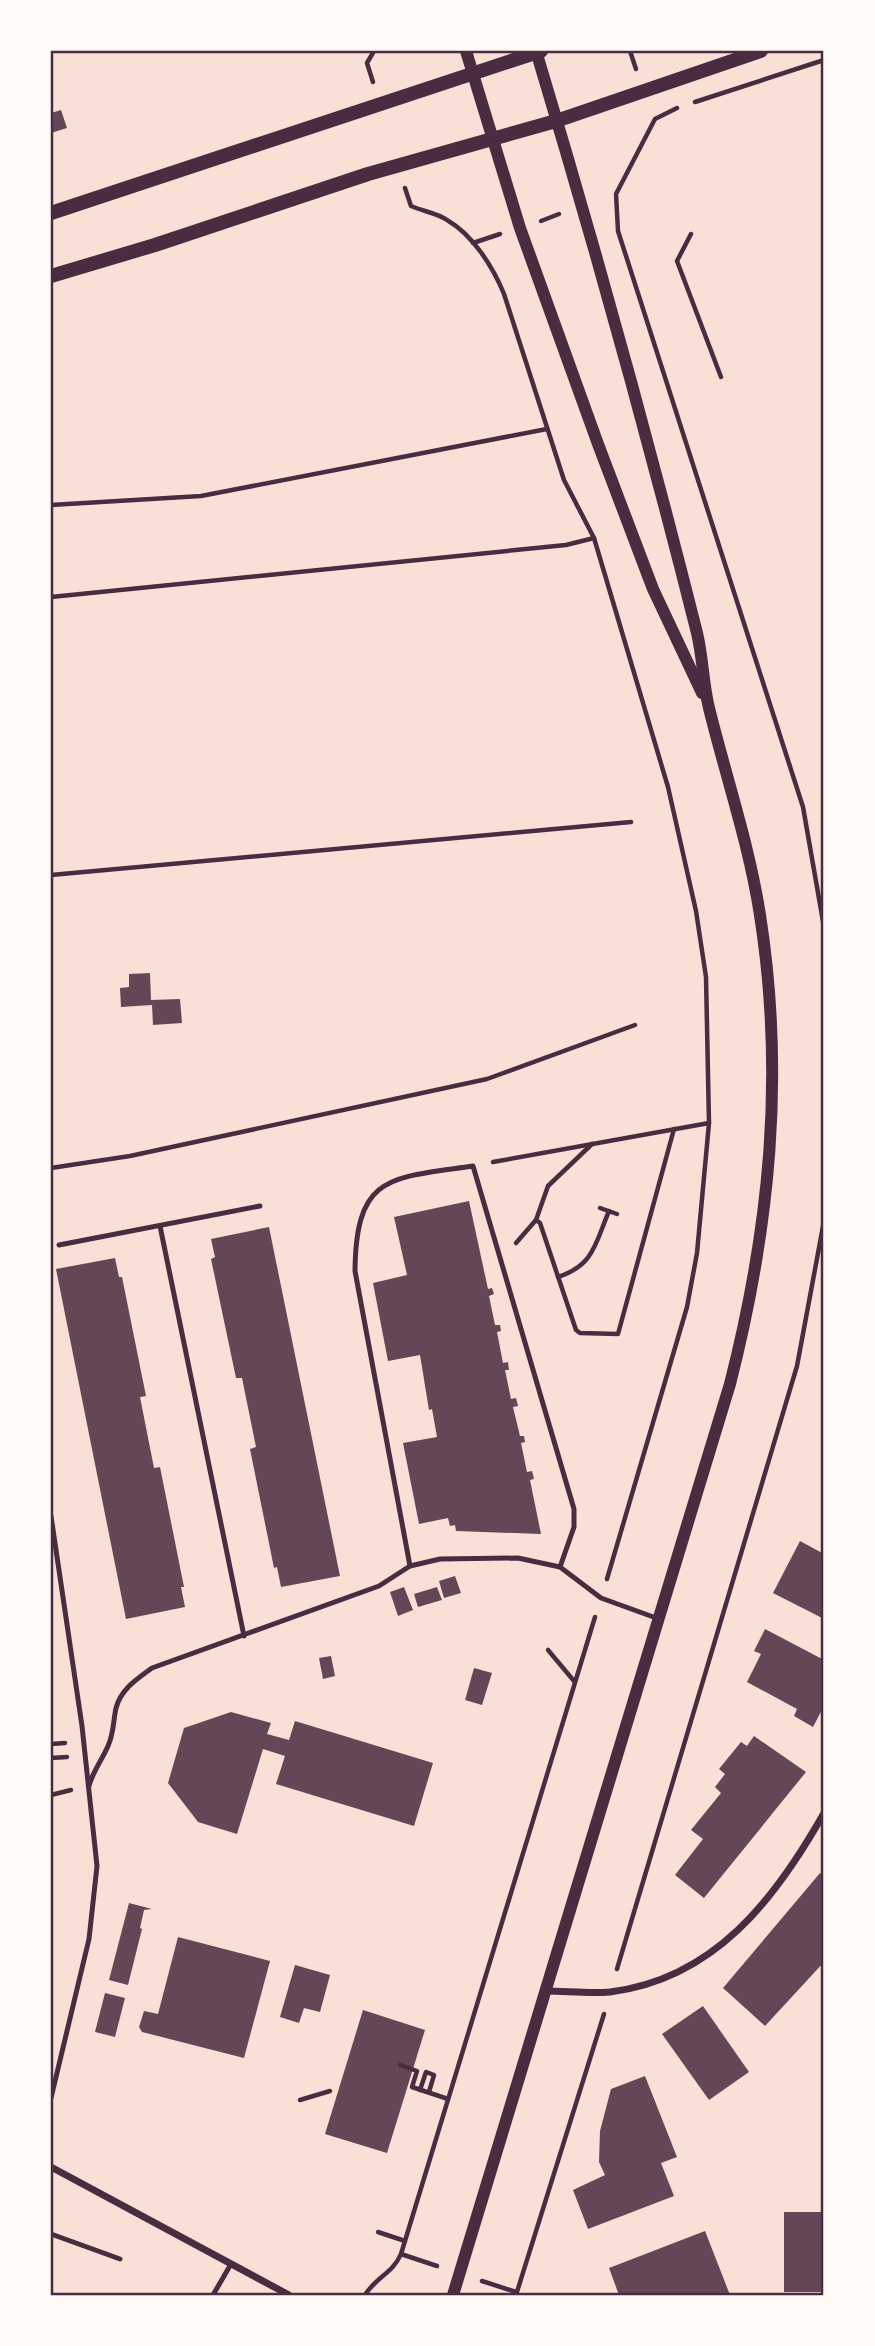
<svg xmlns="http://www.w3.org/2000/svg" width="875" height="2346" font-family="'Open Sans',sans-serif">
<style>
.building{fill:#644757}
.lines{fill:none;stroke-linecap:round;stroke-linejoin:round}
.path{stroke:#4a2c40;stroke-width:4.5}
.service{stroke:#4a2c40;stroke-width:5}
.minor{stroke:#4a2c40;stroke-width:7}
.tertiary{stroke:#4a2c40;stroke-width:12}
.secondary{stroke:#4a2c40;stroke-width:14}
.neatline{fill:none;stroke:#4a2c40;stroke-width:2.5}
</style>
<rect width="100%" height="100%" fill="#f7e1d7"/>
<!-- building -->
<g class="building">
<path d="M61 110 67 128 51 133V113Z"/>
<path d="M150 973 151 1000 180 999 182 1023 153 1025 152 1005 121 1007 120 988 129 987V974Z"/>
<path d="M469 1201 488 1289 492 1288 494 1294 489 1296 495 1325H500L501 1331 497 1332 503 1363 508 1362 509 1370H505L511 1399 516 1398 518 1406 513 1407 520 1436H524L525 1442 521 1443 527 1472 532 1471 534 1479 530 1480 541 1534 456 1531 455 1525 450 1526 448 1518 419 1524 403 1443 437 1437 432 1409 429 1410 420 1355 388 1361 373 1283 407 1275 394 1217Z"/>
<path d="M269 1227 340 1576 281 1587 277 1567 274 1568 250 1449 256 1447 242 1378H236L211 1259 215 1257 211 1239Z"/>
<path d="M115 1258 119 1277H122L146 1396 140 1397 154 1468 160 1467 184 1587H181L185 1607 126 1619 56 1269Z"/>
<path d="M800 1541 824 1554V1619L773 1593Z"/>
<path d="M455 1576 461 1593 444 1598 439 1581Z"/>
<path d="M404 1587 413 1610 398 1616 390 1592Z"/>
<path d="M437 1587 442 1600 418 1607 414 1594Z"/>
<path d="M765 1629 824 1660V1706L813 1727 794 1716 797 1709 747 1682 761 1654 754 1651Z"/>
<path d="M331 1656 335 1676 323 1679 319 1658Z"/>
<path d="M474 1668 492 1673 482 1705 465 1700Z"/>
<path d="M231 1712 271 1723 267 1734 289 1740 295 1721 433 1763 414 1826 276 1784 285 1756 263 1749 237 1834 198 1822 168 1783 184 1728Z"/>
<path d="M754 1736 806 1772 704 1898 675 1875 703 1839 691 1830 721 1793 715 1787 725 1774 719 1769 741 1742 747 1746Z"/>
<path d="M820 1873 824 1876V1962L765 2026 723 1988Z"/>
<path d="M129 1903 152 1909 144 1910 140 1928 142 1929 128 1985 109 1980Z"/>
<path d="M178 1937 270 1961 244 2058 142 2032 139 2027 144 2011 158 2014Z"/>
<path d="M295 1965 330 1975 320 2012 304 2008 299 2023 280 2017Z"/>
<path d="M105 1993 125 1998 115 2037 95 2032Z"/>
<path d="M703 2006 749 2072 709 2100 662 2034Z"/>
<path d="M363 2010 425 2030 387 2153 325 2134Z"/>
<path d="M645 2076 677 2157 661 2163 674 2196 588 2229 573 2190 605 2175 599 2162 600 2131 611 2089Z"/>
<rect x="784" y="2212" width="40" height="80"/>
<path d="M705 2231 730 2295H619L609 2268Z"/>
</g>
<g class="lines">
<!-- path -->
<g class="path">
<path d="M630 51 636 69"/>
<path d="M373 82 367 63 374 51"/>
<path d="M695 102 824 60"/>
<path d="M677 108 655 119 616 194 618 231 803 807 824 927"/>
<path d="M405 188 411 206C422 211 437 213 447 220 473 235 493 267 504 294L564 480 594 538 668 787 696 911 706 977 709 1123 697 1253 687 1307 607 1579"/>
<path d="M541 221 559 214"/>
<path d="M691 234 677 261 721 377"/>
<path d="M473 243 500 234"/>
<path d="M51 505 201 496 547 429"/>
<path d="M51 597 566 545 594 538"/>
<path d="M51 875 631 822"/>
<path d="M493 1162 709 1123"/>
<path d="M51 1168 130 1156 487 1079 635 1025"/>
<path d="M600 1208 617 1214"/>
<path d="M536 1220 540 1223 576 1330 580 1333 618 1334 674 1129"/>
<path d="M516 1243 536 1220 548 1186 592 1144"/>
<path d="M558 1277C594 1265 595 1244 609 1211"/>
<path d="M548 1650 574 1681"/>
<path d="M51 1744 65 1743"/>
<path d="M51 1758 67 1757"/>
<path d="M51 1795 71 1790"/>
<path d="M617 1969 797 1366 824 1221"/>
<path d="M400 2065 417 2071 412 2087 448 2099"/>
<path d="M420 2090 426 2072 434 2075 429 2092"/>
<path d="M300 2100 330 2091"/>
<path d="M378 2232 405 2241"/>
<path d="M401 2254 437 2266"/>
<path d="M482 2281 516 2292"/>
<path d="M365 2295C375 2278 393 2273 401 2254L595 1617"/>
<path d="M516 2295 604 2014"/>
</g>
<!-- service -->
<g class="service">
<path d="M160 1226 244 1636"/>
<path d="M59 1245 260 1206"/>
<path d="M51 1516 82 1726 97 1866 89 1939 51 2098"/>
<path d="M410 1566 355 1271C356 1174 390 1178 473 1166L574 1509V1527L560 1567"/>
<path d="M89 1786C93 1771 102 1760 108 1746 114 1733 113 1722 116 1708 121 1689 137 1679 152 1668L379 1586 410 1566 440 1559 518 1558 560 1567 601 1598 659 1619"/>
<path d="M51 2234 120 2259"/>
<path d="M213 2295 231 2264"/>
</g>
<!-- minor -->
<g class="minor">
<path d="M546 1991C566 1991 589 1994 610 1992 715 1979 776 1898 824 1813"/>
<path d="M51 2167 289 2295"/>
</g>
<!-- tertiary -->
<g class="tertiary">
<path d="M466 51 520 228 598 444 653 589 702 693"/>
<path d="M453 2295 730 1384C770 1227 785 1075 760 915 749 844 726 777 709 708 703 684 703 658 697 633 648 438 594 243 536 51"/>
</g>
<!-- secondary -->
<g class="secondary">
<path d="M51 213 541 51"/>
<path d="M51 276 155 245 368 174 556 121 761 51"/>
</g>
</g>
<!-- border -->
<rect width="875" height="2346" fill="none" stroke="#fffaf5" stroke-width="105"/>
<rect x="52" y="52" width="770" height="2242" class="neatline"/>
</svg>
